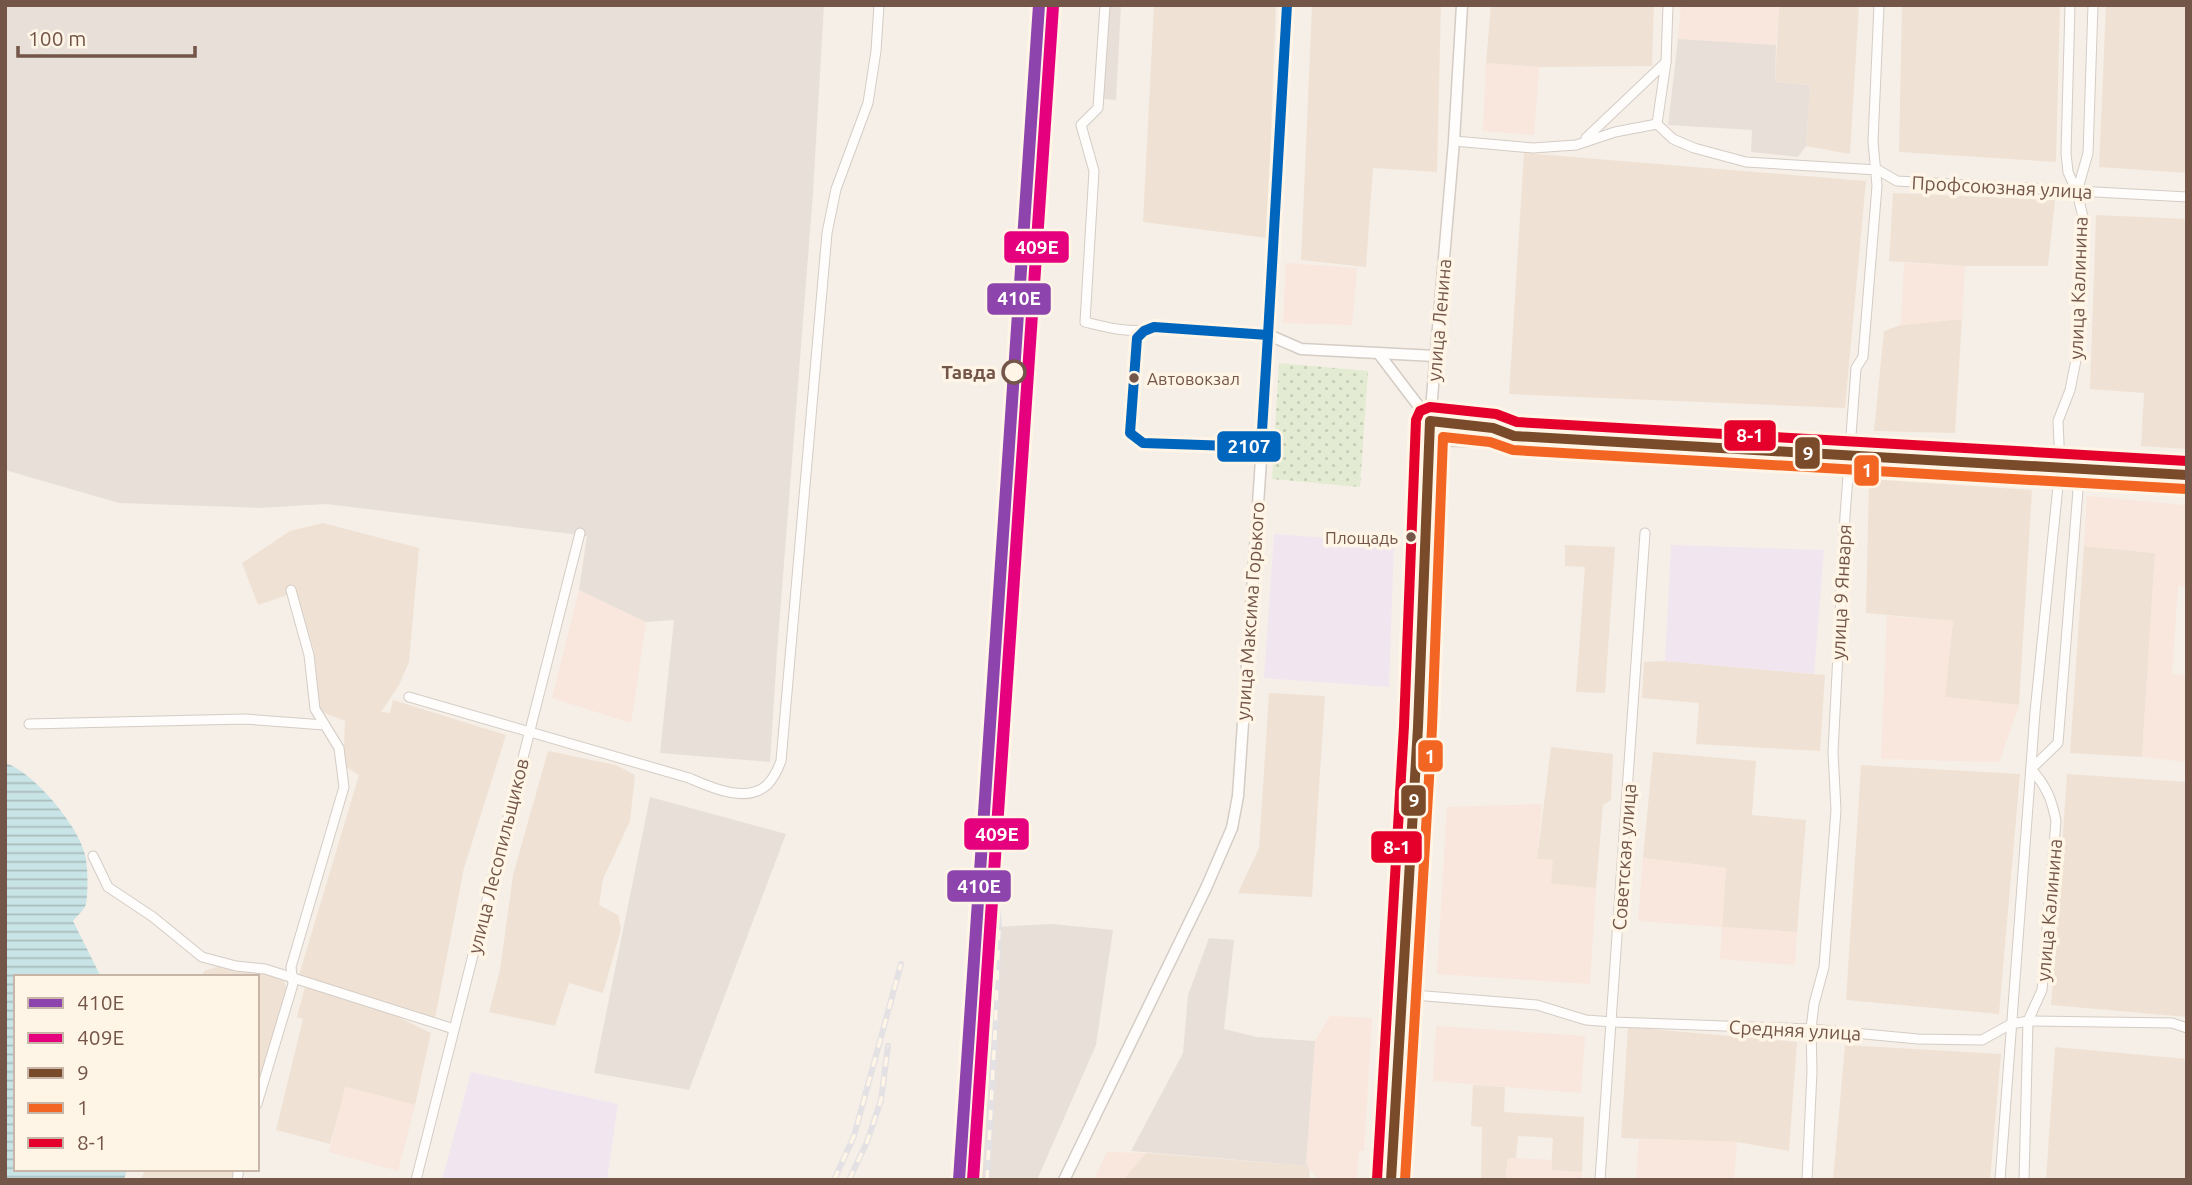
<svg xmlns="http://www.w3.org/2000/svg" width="2192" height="1185" font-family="Ubuntu,sans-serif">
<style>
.residential{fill:#efe2d4}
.commercial{fill:#f9e6dd}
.industrial{fill:#e8dfd9}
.education{fill:#f1e6f0}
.grass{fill:url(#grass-dots)}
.water{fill:url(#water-rules)}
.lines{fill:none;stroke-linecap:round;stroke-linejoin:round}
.minor-casing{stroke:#d4ccc5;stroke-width:11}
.tertiary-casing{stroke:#d4ccc5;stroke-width:13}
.minor{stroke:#fefdfb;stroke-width:9}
.tertiary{stroke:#fefdfb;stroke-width:10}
.rail-casing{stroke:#e3e1e3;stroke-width:6}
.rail{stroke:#fff5e7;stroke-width:3.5;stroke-dasharray:10;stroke-linecap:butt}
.bus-1-casing{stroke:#fff5e7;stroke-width:16}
.bus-2-casing{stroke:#fff5e7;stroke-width:16}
.bus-3-casing{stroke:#fff5e7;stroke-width:16}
.bus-4-casing{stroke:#fff5e7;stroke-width:16}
.bus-1{stroke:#7a4b2a;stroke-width:10}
.bus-2{stroke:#f26522;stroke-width:10}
.bus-3{stroke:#e4002b;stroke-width:10}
.bus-4{stroke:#0065bd;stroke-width:10}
.rail-1-casing{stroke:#fff5e7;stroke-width:18}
.rail-2-casing{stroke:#fff5e7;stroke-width:18}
.rail-1{stroke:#8e44ad;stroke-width:12}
.rail-2{stroke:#e5007d;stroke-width:12}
.stop-dot{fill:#fff5e7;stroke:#735648;stroke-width:3.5}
.bus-dot{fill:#735648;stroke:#fff5e7;stroke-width:2.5}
.labels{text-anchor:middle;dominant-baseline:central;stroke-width:7;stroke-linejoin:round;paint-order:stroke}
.bus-label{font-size:17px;fill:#735648;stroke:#fff5e7;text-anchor:start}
.street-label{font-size:19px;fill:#735648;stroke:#fff5e7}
.stop-label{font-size:19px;font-weight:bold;fill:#735648;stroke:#fff5e7;text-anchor:end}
.line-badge{stroke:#fff5e7;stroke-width:2.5}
.badge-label{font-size:19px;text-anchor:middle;font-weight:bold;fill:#fff}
</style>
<defs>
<pattern id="grass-dots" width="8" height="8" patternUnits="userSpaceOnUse" patternTransform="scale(1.75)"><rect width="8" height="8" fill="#e3ecd2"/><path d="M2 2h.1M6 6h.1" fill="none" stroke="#c6ccb6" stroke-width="1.8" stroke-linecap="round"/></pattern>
<pattern id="water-rules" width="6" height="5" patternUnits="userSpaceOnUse" patternTransform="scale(1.75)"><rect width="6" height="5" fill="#c9e4e6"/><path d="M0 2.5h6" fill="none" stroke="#a8bcbc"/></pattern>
</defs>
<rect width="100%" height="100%" fill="#f6efe7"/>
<!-- residential -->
<g class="residential">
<path d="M1154 5H1276L1267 238 1143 222Z"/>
<path d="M1312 5H1441L1437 172 1373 168 1366 267 1301 260Z"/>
<path d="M1491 5H1654L1652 66 1539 67 1486 63Z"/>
<path d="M1779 5H1859L1850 154 1806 146 1810 85 1775 82Z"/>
<path d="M1902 5H2060L2056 162 1899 152Z"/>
<path d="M2106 5H2187V173L2099 167Z"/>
<path d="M1524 153 1866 181 1845 408 1509 394Z"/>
<path d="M1893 193 2055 200 2048 266H1965L1889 261Z"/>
<path d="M2096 215 2187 219V449L2141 446 2144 393 2090 389Z"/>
<path d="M1962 319 1955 433 1874 431 1884 331 1901 325Z"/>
<path d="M1869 479 2032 490 2019 705 1944 697 1953 621 1866 613Z"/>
<path d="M323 523 419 548 409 662 399 685 381 712 390 713 393 700 506 735 464 868 435 1018 299 975 359 775 346 767 344 746 345 721 320 711 314 650 296 592 258 605 242 563 290 531Z"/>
<path d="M1565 545 1615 547 1605 693 1576 692 1585 567 1565 566Z"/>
<path d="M2084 546 2155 553 2142 757 2070 753Z"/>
<path d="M1665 661 1825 675 1820 751 1696 744 1699 703 1642 698 1644 662Z"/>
<path d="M1269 693 1325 696 1312 897 1238 893 1259 848Z"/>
<path d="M1551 747 1613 754 1611 800 1603 805 1596 888 1551 884 1537 859Z"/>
<path d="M548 751 616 765 635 775 630 821 603 879 599 905 618 915 621 929 603 993 569 983 555 1026 489 1012 500 970 513 875Z"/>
<path d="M1653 752 1756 761 1752 815 1806 820 1797 932 1722 927 1726 868 1643 858Z"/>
<path d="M1861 765 2020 774 1999 1014 1846 1000Z"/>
<path d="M2067 774 2187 782V1017L2051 1005Z"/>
<path d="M222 965 283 978 287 990 257 1097V977H202L204 971Z"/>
<path d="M305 987 390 1013 431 1033 415 1105 346 1087 330 1144 276 1130 303 1019 297 1017Z"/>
<path d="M1628 1027 1797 1042 1789 1151 1737 1142 1621 1138Z"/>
<path d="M1845 1045 2001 1054 1990 1180H1833Z"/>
<path d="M2055 1047 2187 1059V1180H2046Z"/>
<path d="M1473 1085 1505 1087 1504 1112 1584 1117 1582 1172 1551 1170 1553 1138 1518 1136 1516 1158H1508L1505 1180H1481L1482 1127 1471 1126Z"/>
<path d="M1146 1153 1310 1166 1309 1180H1123Z"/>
<path d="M145 1169H237L234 1180H141Z"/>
</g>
<!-- commercial -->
<g class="commercial">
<path d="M1681 5H1779L1776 45 1678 39Z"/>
<path d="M1486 63 1539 67 1534 135 1483 131Z"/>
<path d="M1286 263 1357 268 1352 325 1283 323Z"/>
<path d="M1904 263 1965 266 1962 319 1901 325Z"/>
<path d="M2087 496 2183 505 2187 503V587L2178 586 2172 674 2187 676V762L2142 757 2155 553 2084 546Z"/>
<path d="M579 590 646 622 631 723 552 698Z"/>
<path d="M1887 616 1953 621 1945 697 2019 705 1999 762 1881 759Z"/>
<path d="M1542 804 1537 859 1553 860 1551 884 1596 888 1590 984 1437 974 1447 807Z"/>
<path d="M1643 858 1726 868 1722 927 1797 932 1795 965 1720 959 1722 927 1638 921Z"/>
<path d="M1330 1016 1372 1018 1364 1151H1359L1356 1180 1319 1179 1306 1165 1315 1041Z"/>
<path d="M1436 1026 1585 1036 1581 1093 1433 1081Z"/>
<path d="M345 1087 415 1105 398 1171 329 1152Z"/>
<path d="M1639 1139 1737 1142 1734 1180H1636Z"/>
<path d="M1107 1152 1146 1153 1123 1180H1094Z"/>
<path d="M1508 1158 1552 1160V1170L1582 1172V1180H1505Z"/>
</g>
<!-- industrial -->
<g class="industrial">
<path d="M5 5H824L813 193 777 653 770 762 660 753 674 620 646 622 579 590 587 536 326 504 260 508 119 503 5 470Z"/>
<path d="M1102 5H1121L1116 100 1094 98Z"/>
<path d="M1678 39 1776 45 1775 82 1810 85 1806 146 1798 157 1751 152 1752 130 1668 125Z"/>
<path d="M650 797 786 834 689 1090 594 1073Z"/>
<path d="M1052 924 1113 930 1096 1045 1037 1180H976L993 927Z"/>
<path d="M1209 938 1234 940 1224 1029 1257 1037 1315 1041 1306 1164 1310 1166 1131 1151 1183 1053 1188 995Z"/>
</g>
<!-- education -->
<g class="education">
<path d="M1274 534 1394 543 1389 687 1264 678Z"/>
<path d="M1671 545 1824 550 1814 674 1665 661Z"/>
<path d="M471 1072 618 1104 607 1180H442Z"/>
</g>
<!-- grass -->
<path class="grass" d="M1279 363 1368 371 1360 487 1272 479Z"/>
<!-- water -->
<path class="water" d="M5 763C33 771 83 830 86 860 88 873 88 892 86 904 84 910 77 916 73 921L101 977H16V1169H127L124 1180H5Z"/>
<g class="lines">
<defs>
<g id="minor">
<path d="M1105 5 1098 108 1081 125 1094 171 1085 322C1106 327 1134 335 1154 327L1269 335"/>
<path d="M2070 5 2066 153 2068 172 2077 192"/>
<path d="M1666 62 1668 5"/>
<path d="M1586 138 1666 62 1657 124"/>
<path d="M1454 141 1533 148 1576 145 1615 132 1657 124 1673 139 1694 148 1746 162 1878 170 1897 181 2187 197"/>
<path d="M1144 331 1137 338 1130 433 1143 443 1261 447"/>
<path d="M409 697 689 778C710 787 746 804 767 785 773 779 778 769 781 761L827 233 836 189 868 103 876 51 879 5"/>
<path d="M29 724 245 719 324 725"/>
<path d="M93 856 108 887 153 917 202 957 236 966 265 969 454 1029"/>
<path d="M1401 994 1537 1005 1586 1020 1613 1022 1811 1029 1918 1039 1982 1040 2011 1024 2028 1021 2172 1023 2187 1028"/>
<path d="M257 1104 293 984 291 967 344 787 339 748 315 709 309 655 291 590"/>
<path d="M237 1180 239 1169"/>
<path d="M416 1180 580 533"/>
<path d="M1600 1180 1645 533"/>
<path d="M1807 1180 1812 1071 1811 1029 1814 1004 1824 967 1836 810 1833 752 1845 516 1856 368 1863 357 1877 186 1873 141 1879 5"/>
<path d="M2000 1180 2035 712 2060 466"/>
<path d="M2024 1180 2028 1021 2042 990 2056 821C2052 800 2046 785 2031 769L2058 743 2078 490 2060 466 2058 421 2070 390 2078 350 2083 217 2077 192 2088 153 2093 5"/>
</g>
<g id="tertiary">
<path d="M1269 335 1301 349 1435 356"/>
<path d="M1379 354 1430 421 1493 428 1507 435 2187 475"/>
<path d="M1430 440 1493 442 1507 435"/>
<path d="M1064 1180 1206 888 1232 828 1238 796 1260 475 1287 5"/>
<path d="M1391 1180 1418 727 1430 421 1454 141 1462 5"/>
</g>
</defs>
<!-- minor casing -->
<use href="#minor" class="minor-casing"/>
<!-- tertiary casing -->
<use href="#tertiary" class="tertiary-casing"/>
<!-- minor -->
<use href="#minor" class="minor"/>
<!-- tertiary -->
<use href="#tertiary" class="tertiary"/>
<defs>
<g id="rail">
<path d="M834 1180 854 1136 901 964"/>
<path d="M849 1180 867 1142 881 1100 888 1046"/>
<path d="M971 1180 986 942"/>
<path d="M987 1180 995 1034 999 927 995 881 994 813"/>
</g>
</defs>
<!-- rail casing -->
<use href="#rail" class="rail-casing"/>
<!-- rail -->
<use href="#rail" class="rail"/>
<defs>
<path id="bus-1" d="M1391 1180 1418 727 1430 421 1493 428 1514 436 2187 475"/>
<path id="bus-2" d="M1405 1180 1432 728 1443 437 1490 442 1513 450 2186 489"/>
<path id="bus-3" d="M1377 1179 1404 726 1416 420 1420 411 1430 407 1496 414 1517 422 2187 461"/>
<g id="bus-4">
<path d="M1154 327 1268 335 1261 447 1143 443 1130 433 1137 338 1144 331Z"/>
<path d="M1268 335 1287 5"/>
</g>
</defs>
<!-- bus-1 casing -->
<use href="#bus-1" class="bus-1-casing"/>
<!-- bus-2 casing -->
<use href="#bus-2" class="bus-2-casing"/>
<!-- bus-3 casing -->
<use href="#bus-3" class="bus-3-casing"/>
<!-- bus-4 casing -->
<use href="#bus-4" class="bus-4-casing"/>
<!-- bus-1 -->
<use href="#bus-1" class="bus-1"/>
<!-- bus-2 -->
<use href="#bus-2" class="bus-2"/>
<!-- bus-3 -->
<use href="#bus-3" class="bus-3"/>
<!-- bus-4 -->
<use href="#bus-4" class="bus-4"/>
<defs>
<path id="rail-1" d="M959 1180 1039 5"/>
<path id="rail-2" d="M973 1180 1053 6"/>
</defs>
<!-- rail-1 casing -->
<use href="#rail-1" class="rail-1-casing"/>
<!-- rail-2 casing -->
<use href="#rail-2" class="rail-2-casing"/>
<!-- rail-1 -->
<use href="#rail-1" class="rail-1"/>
<!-- rail-2 -->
<use href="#rail-2" class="rail-2"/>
</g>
<!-- markers -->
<circle class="stop-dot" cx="1014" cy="372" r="11"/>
<g class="bus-dot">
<circle cx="1134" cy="378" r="6"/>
<circle cx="1411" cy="537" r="6"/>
</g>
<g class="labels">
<!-- bus labels -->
<g class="bus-label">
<text x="1147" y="378">Автовокзал</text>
<text x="1398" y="537" text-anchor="end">Площадь</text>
</g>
<!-- street labels -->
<g class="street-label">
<text transform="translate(2002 187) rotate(3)">Профсоюзная улица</text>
<text transform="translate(2078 288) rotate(-88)">улица Калинина</text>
<text transform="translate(1439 320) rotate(-85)">улица Ленина</text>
<text transform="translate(1841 592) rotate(-87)">улица 9 Января</text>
<text transform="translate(1250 611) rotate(-86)">улица Максима Горького</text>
<text transform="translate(498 856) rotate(-76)">улица Лесопильщиков</text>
<text transform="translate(1624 857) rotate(-86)">Советская улица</text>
<text transform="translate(2049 910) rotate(-85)">улица Калинина</text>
<text transform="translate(1795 1030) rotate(3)">Средняя улица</text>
</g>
<!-- stop labels -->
<g class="stop-label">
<text x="996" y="372">Тавда</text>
</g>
</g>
<g class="line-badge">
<rect x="1003" y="230" width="67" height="34" rx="7" fill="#e5007d"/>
<rect x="986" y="282" width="66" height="34" rx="7" fill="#8e44ad"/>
<rect x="1723" y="419" width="54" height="33" rx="7" fill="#e4002b"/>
<rect x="1216" y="430" width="66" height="33" rx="7" fill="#0065bd"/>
<rect x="1794" y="436" width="27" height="34" rx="7" fill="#7a4b2a"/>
<rect x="1853" y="454" width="27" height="33" rx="7" fill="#f26522"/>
<rect x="1417" y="739" width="27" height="34" rx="7" fill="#f26522"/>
<rect x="1400" y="784" width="27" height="33" rx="7" fill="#7a4b2a"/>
<rect x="963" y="817" width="67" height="34" rx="7" fill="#e5007d"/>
<rect x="1370" y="830" width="53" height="34" rx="7" fill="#e4002b"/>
<rect x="946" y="869" width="66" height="34" rx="7" fill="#8e44ad"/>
</g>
<g class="badge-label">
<text x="1037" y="254">409E</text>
<text x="1019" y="305">410E</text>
<text x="1750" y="442">8-1</text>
<text x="1249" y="453">2107</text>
<text x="1808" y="460">9</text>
<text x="1867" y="477">1</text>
<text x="1430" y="763">1</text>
<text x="1414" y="807">9</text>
<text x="997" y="841">409E</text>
<text x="1397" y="854">8-1</text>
<text x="979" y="893">410E</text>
</g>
<!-- border -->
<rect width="2192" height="1185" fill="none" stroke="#735648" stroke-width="14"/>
<!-- legend -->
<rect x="14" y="975" width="245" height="196" fill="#fff5e7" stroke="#c7b5a7" stroke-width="2"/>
<rect x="28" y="998" width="35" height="10" fill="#8e44ad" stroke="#c7b5a7" stroke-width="2"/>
<text x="77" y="1010" font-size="21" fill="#735648">410E</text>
<rect x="28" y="1033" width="35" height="10" fill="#e5007d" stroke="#c7b5a7" stroke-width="2"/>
<text x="77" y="1045" font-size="21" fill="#735648">409E</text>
<rect x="28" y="1068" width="35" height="10" fill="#7a4b2a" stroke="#c7b5a7" stroke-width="2"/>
<text x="77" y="1080" font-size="21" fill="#735648">9</text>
<rect x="28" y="1103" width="35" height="10" fill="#f26522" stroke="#c7b5a7" stroke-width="2"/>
<text x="77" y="1115" font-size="21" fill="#735648">1</text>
<rect x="28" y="1138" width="35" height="10" fill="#e4002b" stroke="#c7b5a7" stroke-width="2"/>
<text x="77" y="1150" font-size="21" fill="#735648">8-1</text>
<!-- scale -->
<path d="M18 46v10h177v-10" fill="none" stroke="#735648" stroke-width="3.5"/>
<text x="28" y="46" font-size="21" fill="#735648" stroke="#fff5e7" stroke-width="5" paint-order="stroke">100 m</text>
</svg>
